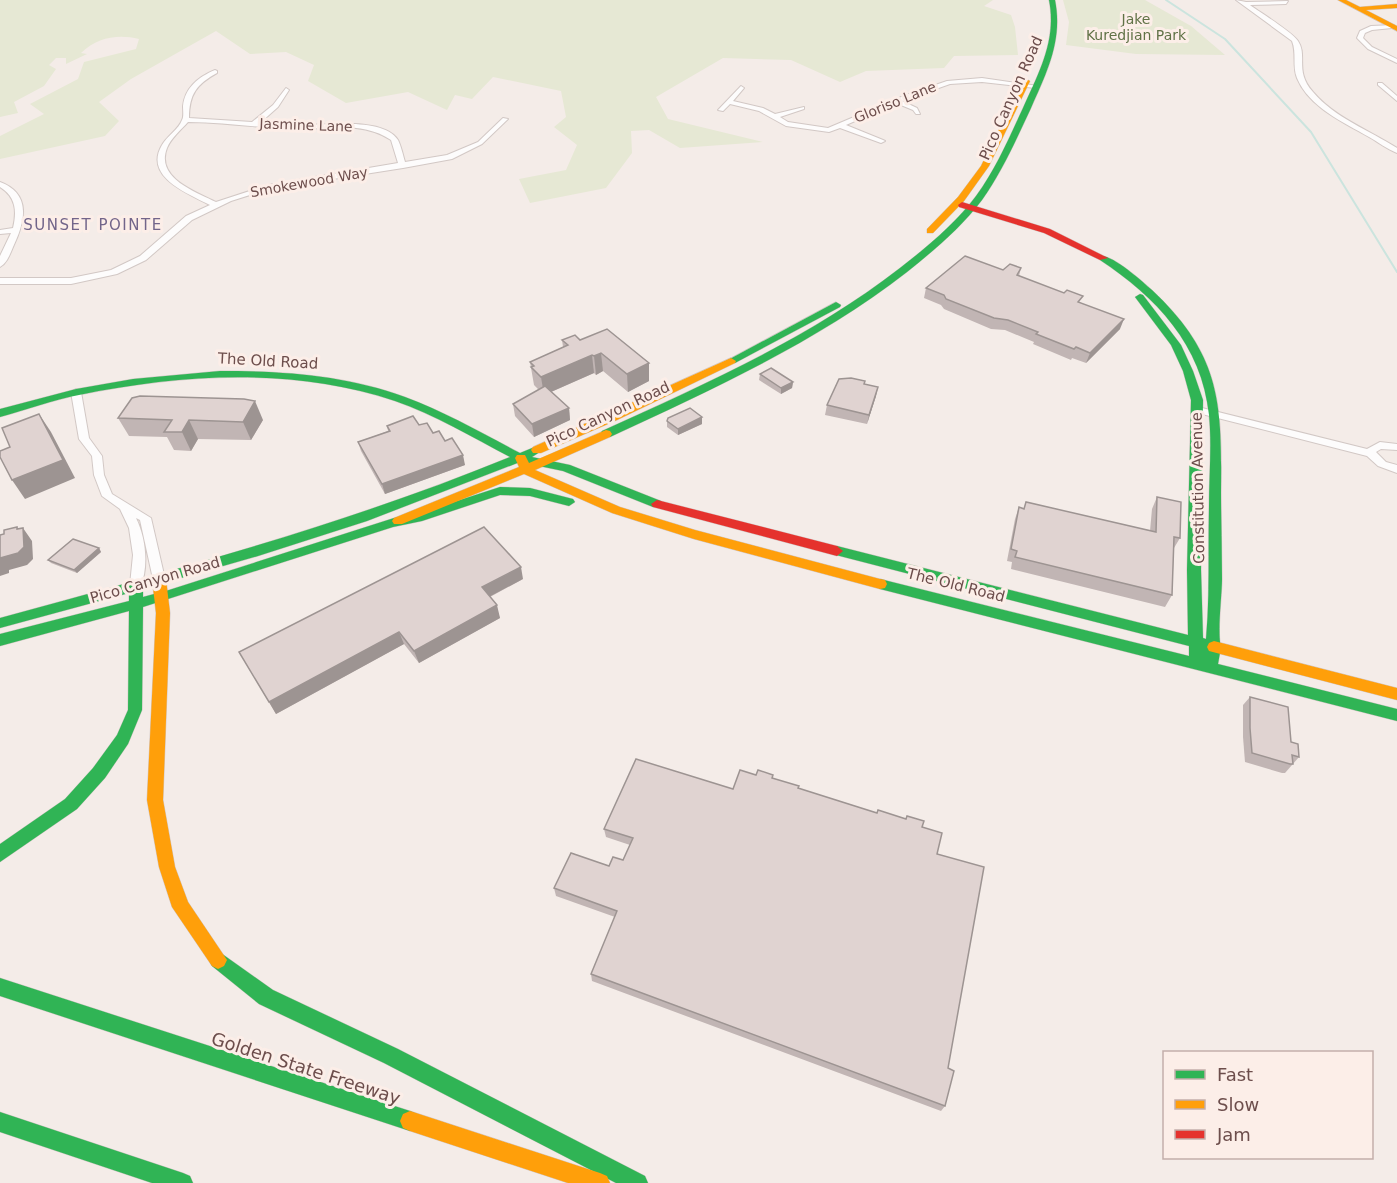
<svg xmlns="http://www.w3.org/2000/svg" width="1397" height="1183" font-family="'DejaVu Sans',sans-serif">
<style>
.green{fill:#e6e8d4}
.lines{fill:none;stroke-linecap:round;stroke-linejoin:round}
.stream{stroke:#cbe4de;stroke-width:2}
.street-casing{stroke:#d2c8c5;stroke-width:2}
.fast-casing{stroke:#d2c7c5;stroke-width:1}
.slow-casing{stroke:#d2c7c5;stroke-width:1}
.jam-casing{stroke:#d2c7c5;stroke-width:1}
.street{fill:#fdfcfc;fill-rule:evenodd}
.fast{fill:#30b455;fill-rule:evenodd}
.slow{fill:#ff9f0a;fill-rule:evenodd}
.jam{fill:#e5322d;fill-rule:evenodd}
.wall{fill:#c1b5b4}
.shaded-wall{fill:#9d9492}
.building{fill:#e0d3d1;stroke:#9d9492;stroke-width:1.5}
.labels{text-anchor:middle;dominant-baseline:central;stroke-width:6;stroke-linejoin:round;paint-order:stroke}
.far-park-label{font-size:14px;fill:#607246;stroke:#fceee8}
.far-street-label{font-size:14px;fill:#6d4e4c;stroke:#fceee8}
.street-label{font-size:15px;fill:#6d4e4c;stroke:#fceee8}
.far-quarter-label{font-size:15px;letter-spacing:1.5px;fill:#72658a;stroke:#fceee8}
.near-street-label{font-size:18px;fill:#6d4e4c;stroke:#fceee8}
</style>
<rect width="100%" height="100%" fill="#f4ece8"/>
<!-- green -->
<g class="green">
<path d="M0 0H993L984 6 1011 15 1015 27 1018 55 954 56 944 68 866 71 840 82 791 60 723 58 656 97 668 119 763 142 680 148 649 130 631 131 632 153 606 188 530 203 519 179 566 170 577 145 554 127 566 117 561 91 493 77 472 99 455 95 447 110 408 92 346 103 308 81 314 65 286 52 250 54 216 31 131 79 99 102 119 121 105 136 0 159V136L44 114 30 104 78 79 84 62 136 49 139 39C118 34 98 37 81 53L87 54 66 64V58H56L49 65 56 69 44 86 14 102 18 113 0 117Z"/>
<path d="M1063 0H1145L1191 26 1225 55 1136 54 1066 45 1069 22Z"/>
</g>
<g class="lines">
<!-- stream -->
<path class="stream" d="M1166 0 1225 39 1311 132 1397 272"/>
<defs>
<g id="street">
<path d="M1236 0 1246 2 1288 1 1286 4 1250 5C1261 13 1292 32 1298 41 1308 56 1294 71 1313 92 1335 118 1369 130 1397 148V153C1387 149 1378 142 1369 137 1343 122 1309 107 1297 78 1292 66 1297 53 1292 41Z"/>
<path d="M1394 25 1392 28 1372 30 1365 33 1363 38 1372 47 1397 59V63L1368 49 1357 38 1360 31 1371 26Z"/>
<path d="M215 70 217 71V73C197 84 189 94 189 118L252 122 273 105 286 88 289 90 278 107 260 123C274 124 288 125 302 125 325 125 384 117 398 140 401 146 403 155 405 162L447 155 478 142 503 118 508 119 482 144 452 159 403 168 269 189 231 201 192 220 146 260 117 274 71 284H0V278H71L111 270 140 256 186 216 210 205C189 194 143 177 162 145 167 136 179 129 182 120 184 117 183 110 183 106 185 88 198 77 215 70ZM188 122C221 122 253 127 286 129 322 131 359 119 391 140L398 163 268 185 216 202C196 192 155 178 167 148 171 138 181 130 188 122Z"/>
<path d="M982 78 1038 86 1035 88 982 82 950 84 902 101 917 108 920 114H916L913 110 896 103 846 125 883 140 885 141 881 143 840 128 829 132 786 126 759 111 730 104 723 111 718 110 741 86 744 88 733 101 763 108 775 114 804 107V109L780 117 788 122 828 128 906 95 947 81Z"/>
<path d="M1378 83H1382L1397 96V101L1378 85Z"/>
<path d="M0 182C32 194 25 222 13 247 10 254 7 263 0 267V256L11 233 0 234V230L13 228C17 211 16 197 0 187Z"/>
<path d="M76 389 81 392 89 438 102 456 104 475 112 494 151 518 165 579 163 582H155L153 579 140 520 136 518C146 538 149 567 140 588H132L130 585 133 555 129 528 120 509 102 496 94 475 92 456 79 439 71 392Z"/>
<path d="M1198 407 1367 449 1380 442 1397 444V450L1381 449 1376 452 1386 462 1397 465V473L1378 466 1367 456 1194 412 1193 410Z"/>
</g>
<g id="fast">
<path d="M1049 0H1055C1063 40 1047 72 1031 108 1016 140 1002 172 982 200 961 228 933 251 907 272 817 342 713 389 610 437H602L600 434 602 431C705 384 810 338 900 268 927 247 955 224 976 196 996 169 1009 138 1023 108 1039 72 1057 40 1049 0Z"/>
<path d="M1100 256C1112 254 1142 281 1152 290 1221 355 1222 403 1221 492 1221 521 1222 550 1222 579 1222 595 1217 634 1221 647L1218 664 1397 709V721L880 589 873 584 880 579 1189 656V646L832 554 831 551 832 548 837 546 1188 635 1187 570 1191 400 1183 371 1171 345 1135 297 1140 294 1143 295 1181 345 1193 371 1203 400 1201 570 1203 638 1206 639C1210 595 1208 551 1209 507 1209 476 1212 445 1209 415 1202 345 1156 297 1100 260Z"/>
<path d="M836 302 841 305 840 307 735 363H727L726 361Z"/>
<path d="M220 371C283 371 345 375 405 397 445 412 482 433 520 453L537 446 541 447 543 450 532 457 570 465 661 501 663 504 661 507H653L563 471 520 462 367 521 258 556 143 589V597L169 590 394 518 417 514 500 487 530 488 573 499 575 502 569 506 530 496 500 495 422 521 393 527 143 607 142 710 128 744 105 778 77 809 0 862V844L65 799 93 768 117 735 128 710 129 611 0 646V634L129 601V593L0 628V618C172 571 344 525 510 457 472 437 435 415 395 401 293 367 183 374 79 395 53 400 26 410 0 417V409L76 389 133 379Z"/>
<path d="M218 951 273 990 398 1049 645 1176 648 1183H616L384 1063 259 1004 212 966 209 960 212 954Z"/>
<path d="M0 978 410 1111 417 1114 420 1121 417 1128 410 1131 0 996Z"/>
<path d="M0 1112 183 1173 190 1176 193 1183H152L0 1132Z"/>
</g>
<g id="slow">
<path d="M1338 0H1346L1360 7 1397 4V8L1366 10 1397 26V31Z"/>
<path d="M1026 79 1030 81 989 166 964 201 933 233H927V229L958 197 981 166 1022 81Z"/>
<path d="M731 358 736 361 735 363 617 420 541 453H533L531 450 533 447Z"/>
<path d="M606 430 610 431 612 434 610 437 535 470 620 507 695 530 880 579 885 580 887 584 885 588 880 589 694 539 612 513 524 474 402 524H394L392 521 394 518 519 467 515 458 517 455H525L529 463Z"/>
<path d="M159 574 166 579 170 613 163 800 175 867 188 902 227 960 224 966 218 969 212 966 172 907 159 867 147 800 156 613 152 579Z"/>
<path d="M1214 641 1397 688V700L1209 651 1207 647 1209 643Z"/>
<path d="M410 1111 600 1173 607 1176 610 1183H568L410 1131 403 1128 400 1121 403 1114Z"/>
</g>
<g id="jam">
<path d="M962 202 1050 229 1108 258 1100 260 1044 233 959 207 958 205Z"/>
<path d="M657 500 837 546 843 551 837 556 653 507 651 504Z"/>
</g>
</defs>
<!-- street casing -->
<use href="#street" class="street-casing"/>
<!-- fast casing -->
<use href="#fast" class="fast-casing"/>
<!-- slow casing -->
<use href="#slow" class="slow-casing"/>
<!-- jam casing -->
<use href="#jam" class="jam-casing"/>
<!-- street -->
<use href="#street" class="street"/>
<!-- fast -->
<use href="#fast" class="fast"/>
<!-- slow -->
<use href="#slow" class="slow"/>
<!-- jam -->
<use href="#jam" class="jam"/>
</g>
<!-- wall -->
<g class="wall">
<path d="M1021 268 1019 276 1081 303 1120 329 1086 363 1072 358 1071 360 1033 344 1034 342 1005 330 991 329 944 309 941 305 924 298 926 288 1003 270Z"/>
<path d="M562 340H580L649 381 628 392 603 371 596 375 594 373 551 392 569 408 570 420 534 437 515 416 513 404 539 390 534 385 530 362 563 347Z"/>
<path d="M760 374 793 382 792 388 781 394 759 380Z"/>
<path d="M865 384 876 396 867 424 825 415 827 405Z"/>
<path d="M702 417V424L678 435 667 427V421Z"/>
<path d="M118 418 263 420 251 440 198 439 191 451 174 450 167 437 129 436Z"/>
<path d="M419 425 445 441 465 465 385 494 361 451 358 442 388 431 387 426Z"/>
<path d="M1157 497 1180 538 1174 548 1172 595 1165 607 1011 569 1012 562 1007 561 1015 519 1019 507 1024 508 1026 502 1150 531 1152 509Z"/>
<path d="M99 548 101 552 77 573 51 563 48 560Z"/>
<path d="M523 579 490 597 500 618 419 663 404 644 276 714 239 652Z"/>
<path d="M1250 697 1291 742 1299 757 1285 773H1282L1245 762 1243 737V705Z"/>
<path d="M756 775H773V778L798 788 922 827 937 854 948 1068 945 1106 941 1111 592 981 591 974 615 917 556 896 554 888 623 860 630 845 606 837 604 829 733 789Z"/>
</g>
<!-- shaded-wall -->
<g class="shaded-wall">
<path d="M1124 319 1120 329 1086 363 1090 353Z"/>
<path d="M601 353 603 371 596 375 594 356Z"/>
<path d="M592 355 594 373 544 395 541 377Z"/>
<path d="M649 363V381L628 392 627 374Z"/>
<path d="M793 382 792 388 781 394V388Z"/>
<path d="M878 387 876 396 867 424 869 415Z"/>
<path d="M255 401 263 420 251 440 243 422Z"/>
<path d="M569 408 570 420 534 437 532 424Z"/>
<path d="M39 414 51 432 75 478 25 499 12 480Z"/>
<path d="M702 417V424L678 435V429Z"/>
<path d="M189 420 198 439 191 451 182 432Z"/>
<path d="M463 455 465 465 385 494 382 484Z"/>
<path d="M17 527 23 535V528L32 541 33 559 27 565 9 570V573L0 576V558L17 529Z"/>
<path d="M99 548 101 552 77 573 74 570Z"/>
<path d="M521 567 523 579 485 599 482 587Z"/>
<path d="M497 605 500 618 419 663 414 651Z"/>
<path d="M399 632 404 644 276 714 269 702Z"/>
</g>
<!-- building -->
<g class="building">
<path d="M965 256 1003 270 1010 264 1021 268 1017 275 1064 293 1067 290 1083 296 1078 302 1124 319 1090 353 1076 347 1074 349 1036 334 1038 332 1008 320 994 318 946 299 944 295 926 288Z"/>
<path d="M607 329 649 363 627 374 601 353 594 356 592 355 541 377 531 367 534 366 530 362 568 345 562 340 575 335 580 340Z"/>
<path d="M771 368 793 382 781 388 760 374Z"/>
<path d="M851 378 865 381 864 384 878 387 869 415 827 405 839 379Z"/>
<path d="M545 386 569 408 532 424 513 404Z"/>
<path d="M140 396 244 399 255 401 243 422 189 420 182 432H164L172 420 118 418 132 398Z"/>
<path d="M690 408 702 417 678 429 667 421 668 418Z"/>
<path d="M39 414 63 460 12 480 0 457V451L10 447 2 428Z"/>
<path d="M413 416 419 425 427 423 433 433 439 431 445 441 452 438 463 455 382 484 358 442 390 431 387 426Z"/>
<path d="M1157 497 1181 502 1180 538 1174 537 1172 595 1015 557 1017 551 1011 549 1019 507 1024 509 1026 502 1156 532Z"/>
<path d="M17 527V529L23 528 24 547 18 553 0 558V535L4 534V530Z"/>
<path d="M484 527 521 567 482 587 497 605 414 651 399 632 269 702 239 652Z"/>
<path d="M73 539 99 548 74 570 48 560Z"/>
<path d="M1250 697 1288 707 1291 742 1298 744 1299 757 1292 755 1293 764H1290L1252 753 1250 728Z"/>
<path d="M636 759 733 789 740 770 756 775 758 770 773 775 772 778 799 786 798 788 877 813 878 810 906 819 907 816 924 821 922 827 942 833 937 854 984 867 948 1068 954 1071 945 1106 591 974 617 911 554 888 571 853 609 866 613 857 623 860 633 838 604 829Z"/>
</g>
<g class="labels">
<!-- far-park labels -->
<g class="far-park-label">
<text x="1136" y="19">Jake<tspan x="1136" dy="16">Kuredjian Park</tspan></text>
</g>
<!-- far-street labels -->
<g class="far-street-label">
<text transform="translate(895 102) rotate(-22)">Gloriso Lane</text>
<text transform="translate(306 125) rotate(2)">Jasmine Lane</text>
<text transform="translate(309 182) rotate(-10)">Smokewood Way</text>
</g>
<!-- street labels -->
<g class="street-label">
<text transform="translate(1011 98) rotate(-66)">Pico Canyon Road</text>
<text transform="translate(268 361) rotate(3)">The Old Road</text>
<text transform="translate(608 414) rotate(-25)">Pico Canyon Road</text>
<text transform="translate(1198 488) rotate(-91)">Constitution Avenue</text>
<text transform="translate(155 580) rotate(-16)">Pico Canyon Road</text>
<text transform="translate(956 585) rotate(14)">The Old Road</text>
</g>
<!-- far-quarter labels -->
<g class="far-quarter-label">
<text x="93" y="225">SUNSET POINTE</text>
</g>
<!-- near-street labels -->
<g class="near-street-label">
<text transform="translate(306 1068) rotate(18)">Golden State Freeway</text>
</g>
</g>
<!-- legend -->
<rect x="1163" y="1051" width="210" height="108" fill="#fceee8" stroke="#c3aeaa" stroke-width="1.5"/>
<rect x="1175" y="1070" width="30" height="9" fill="#30b455" stroke="#c3aeaa" stroke-width="1.5"/>
<text x="1217" y="1081" font-size="18" fill="#6d4e4c">Fast</text>
<rect x="1175" y="1100" width="30" height="9" fill="#ff9f0a" stroke="#c3aeaa" stroke-width="1.5"/>
<text x="1217" y="1111" font-size="18" fill="#6d4e4c">Slow</text>
<rect x="1175" y="1130" width="30" height="9" fill="#e5322d" stroke="#c3aeaa" stroke-width="1.5"/>
<text x="1217" y="1141" font-size="18" fill="#6d4e4c">Jam</text>
</svg>
